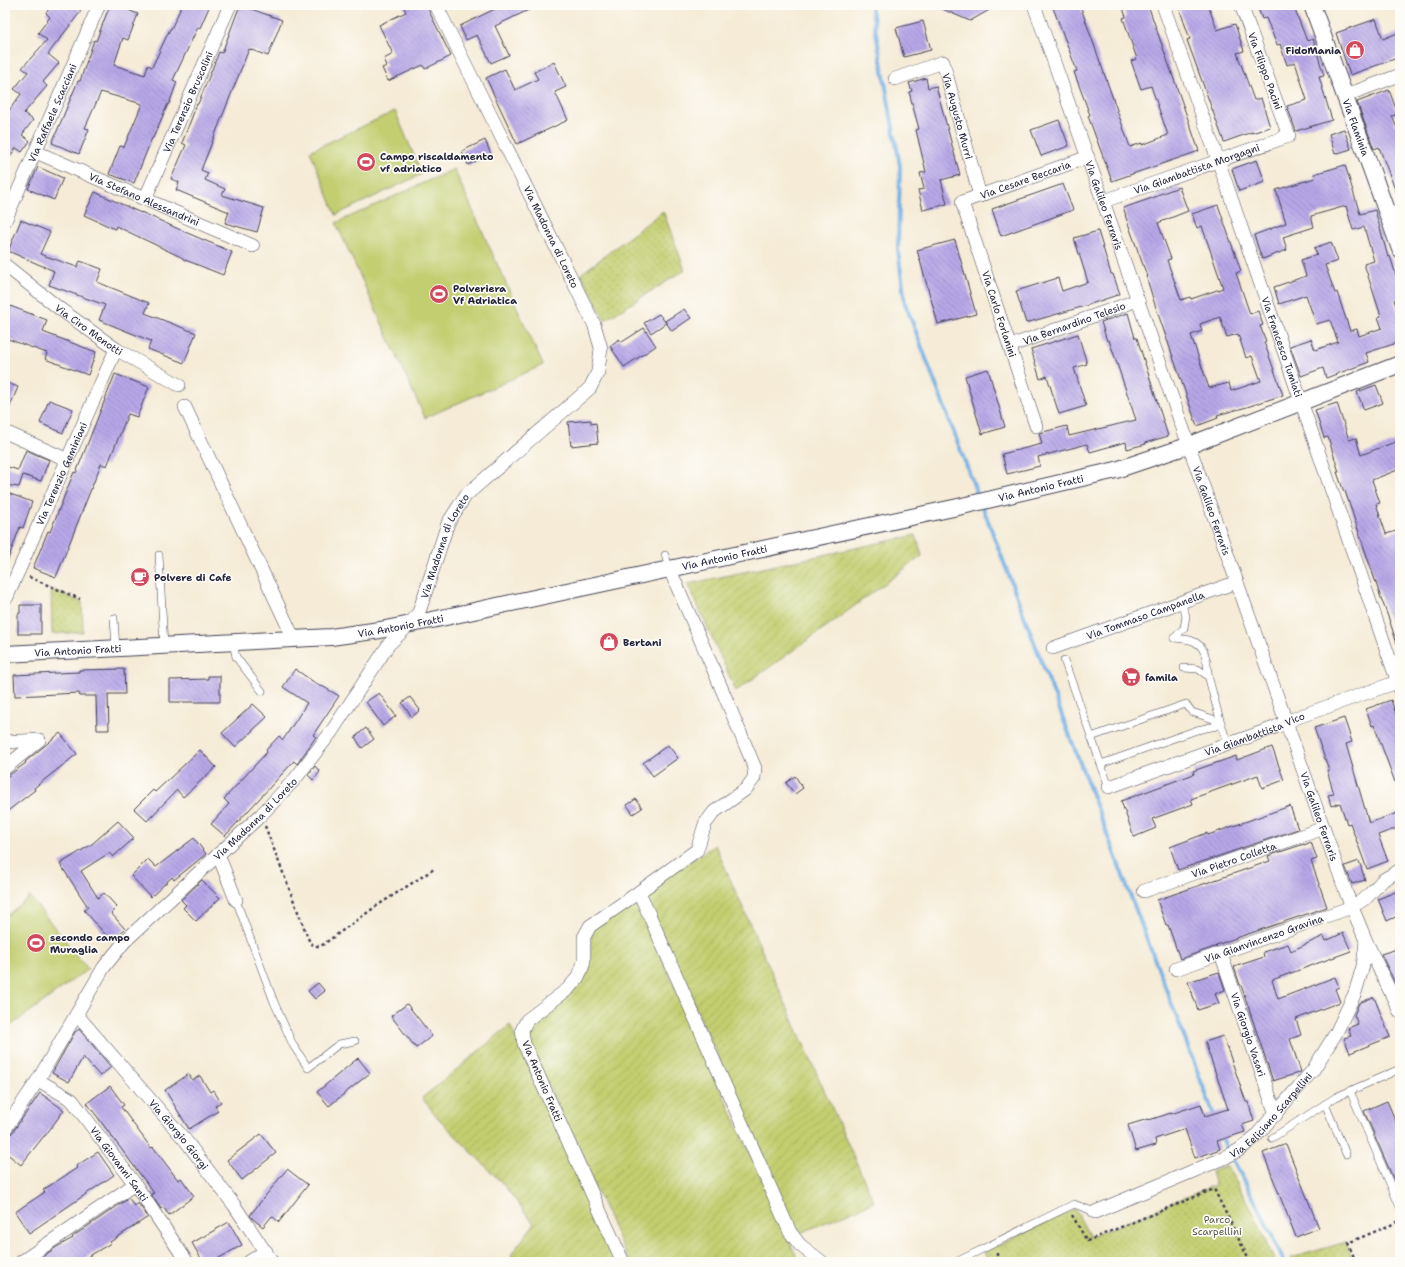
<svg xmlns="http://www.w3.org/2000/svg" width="1405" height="1267" font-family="'Shantell Sans',sans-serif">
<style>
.grass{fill:url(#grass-dots);stroke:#727855}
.garden{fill:url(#garden-furrows);stroke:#727855}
.pitch{fill:#c2ce6f;stroke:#727855}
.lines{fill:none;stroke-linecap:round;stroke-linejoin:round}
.stream{stroke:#72afe4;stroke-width:4}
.building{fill:url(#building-back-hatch);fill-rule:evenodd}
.service-casing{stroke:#424052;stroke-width:8}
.minor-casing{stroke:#424052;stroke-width:14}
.tertiary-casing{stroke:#424052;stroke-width:18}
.path{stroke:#424052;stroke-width:2.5;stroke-dasharray:3 3;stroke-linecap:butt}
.service{stroke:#fff;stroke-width:7}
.minor{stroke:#fff;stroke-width:13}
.tertiary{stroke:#fff;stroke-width:16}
.labels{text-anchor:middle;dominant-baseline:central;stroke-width:3.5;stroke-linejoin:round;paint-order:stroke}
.poi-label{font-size:10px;font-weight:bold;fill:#22223b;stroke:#fdfcf7;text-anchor:start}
.street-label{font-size:10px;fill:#22223b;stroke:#fdfcf7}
.park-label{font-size:10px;fill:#5a5e4d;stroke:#fdfcf7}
</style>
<defs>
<pattern id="grass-dots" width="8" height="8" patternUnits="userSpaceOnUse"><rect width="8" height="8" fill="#c2ce6f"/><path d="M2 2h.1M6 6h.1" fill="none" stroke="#a6b161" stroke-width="1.8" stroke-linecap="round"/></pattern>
<pattern id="garden-furrows" width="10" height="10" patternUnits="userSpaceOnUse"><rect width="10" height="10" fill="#c2ce6f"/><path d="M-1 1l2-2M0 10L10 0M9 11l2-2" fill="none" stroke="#a6b161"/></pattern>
<pattern id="building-back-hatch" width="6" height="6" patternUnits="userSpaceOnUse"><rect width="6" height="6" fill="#b7a7e8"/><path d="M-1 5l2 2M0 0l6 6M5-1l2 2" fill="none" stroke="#9488bd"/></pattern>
</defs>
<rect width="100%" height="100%" fill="#fdfcf7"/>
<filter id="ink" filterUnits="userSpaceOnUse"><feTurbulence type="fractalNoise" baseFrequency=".025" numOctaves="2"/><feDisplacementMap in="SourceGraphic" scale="8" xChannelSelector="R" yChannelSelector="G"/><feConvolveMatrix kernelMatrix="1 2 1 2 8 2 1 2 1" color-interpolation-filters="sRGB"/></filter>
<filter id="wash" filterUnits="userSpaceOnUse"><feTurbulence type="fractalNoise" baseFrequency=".012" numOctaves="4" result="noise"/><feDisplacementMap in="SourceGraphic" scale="16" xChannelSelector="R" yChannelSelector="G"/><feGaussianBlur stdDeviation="0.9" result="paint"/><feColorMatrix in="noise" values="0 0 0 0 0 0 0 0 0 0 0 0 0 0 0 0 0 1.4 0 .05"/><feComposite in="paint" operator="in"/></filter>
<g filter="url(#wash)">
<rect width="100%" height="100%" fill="#f5ebd6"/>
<!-- grass -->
<g class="grass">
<path d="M663 211 685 270 605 320 581 274Z"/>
<path d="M51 589 82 602 83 632 52 634Z"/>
<path d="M1227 1166 1253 1212 1275 1262H989L984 1252 1075 1209 1090 1237 1215 1185 1211 1172Z"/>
<path d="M1346 1242 1354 1262H1293L1291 1258Z"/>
</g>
<!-- garden -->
<g class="garden">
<path d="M916 535 922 556 830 624 736 691 688 584Z"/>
<path d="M715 845 874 1202 798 1234 648 902 647 892 654 885Z"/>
<path d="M635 899 799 1262H629L530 1045 527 1031 533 1023 575 990 589 972 591 931Z"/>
<path d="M510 1025 618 1262H515L511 1255 534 1224 502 1183 438 1118 422 1098Z"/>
</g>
<!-- pitch -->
<g class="pitch">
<path d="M395 111 422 174 336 215 310 151Z"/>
<path d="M454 169 543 365 425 418 336 223Z"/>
<path d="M30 897 88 969 5 1030V917Z"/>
</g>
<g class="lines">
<!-- stream -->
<g class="stream">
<path d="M871 5 900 166 898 250 905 303 979 499"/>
<path d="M982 505 1215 1118"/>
<path d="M1221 1135 1226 1147 1260 1210 1284 1262"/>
</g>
</g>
<g id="blocks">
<!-- building -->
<g class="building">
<path d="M52 5H73L81 11 48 54 59 63 43 82 47 86 24 113 33 120 22 135 30 141 22 152 16 148 5 164V116L21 94 14 89 28 72 22 68 47 40 38 33 50 17 46 13Z"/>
<path d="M110 5H115L138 14 128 40 123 38 114 65 145 75 148 65 152 67 170 29H171L182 5H210L200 28 198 27 173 80 177 82 169 104H168L153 138H152L134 183 109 174 120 146 124 147 142 104 101 92 85 128 89 129 79 154 52 143 78 81H80L94 40 96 41Z"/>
<path d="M240 5 282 20 268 56 249 49 201 170 208 173 205 180 225 189 222 195 264 208 257 232 225 223 229 212 176 190 179 182 171 179 186 145 182 143 197 104H198L219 52 222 53Z"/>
<path d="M403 5H426L451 56 425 69 423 65 388 81 382 68 387 66 384 59 393 54 379 25 406 12Z"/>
<path d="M503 5H539L495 26 509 55 491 63 477 35 466 40 460 26Z"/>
<path d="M933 5H998L970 21Z"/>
<path d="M1052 5H1080L1130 147 1142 143V145L1168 135 1151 86 1141 89 1131 61 1137 59 1123 18 1126 17 1122 5H1148L1199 151 1112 181 1088 116 1090 115 1074 72 1077 71Z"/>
<path d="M1178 5H1208L1217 30 1235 24 1244 51 1237 53 1254 100 1261 98 1270 127 1252 133V132L1224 142 1187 40 1190 39Z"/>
<path d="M1257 5H1293L1307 41 1313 39 1324 76 1319 77 1332 120 1296 131 1287 106 1307 100 1295 62 1287 65 1280 44 1277 45 1266 18 1262 19Z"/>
<path d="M1376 19 1383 39 1400 32V57L1350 75 1336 33Z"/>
<path d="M923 21 931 50 904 57 896 28Z"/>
<path d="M554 62 566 87 555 92 568 120 517 144 486 78 505 69 515 90 538 79 534 72Z"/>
<path d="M926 78 928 88 936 86 960 175 941 180 947 204 923 210 918 190 924 189 920 173 926 172 916 130 919 129 909 92 912 91 909 83Z"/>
<path d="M1389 90 1398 114 1392 116 1400 135 1399 200 1379 147 1374 149 1357 102Z"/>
<path d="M1059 120 1069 146 1041 156 1031 130Z"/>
<path d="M1344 129 1351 149 1335 154 1329 134Z"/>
<path d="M485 140 491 154 468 165 462 151Z"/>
<path d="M1257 160 1265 182 1239 191 1232 169Z"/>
<path d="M1345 165 1360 214 1375 210 1388 257 1390 256 1400 288V298L1394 300 1400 317V342L1366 353 1369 362 1326 378 1323 368 1301 376 1290 346 1311 339 1315 350 1338 342 1330 320 1316 324 1306 295 1279 304 1274 287 1306 276 1301 260 1317 254 1314 248 1331 242 1338 261 1325 265 1335 293 1337 292 1350 331 1357 329 1359 336 1382 328 1378 317 1381 316 1364 264 1374 261 1364 227 1353 230 1346 206 1311 216 1314 227 1283 237 1287 250 1262 259 1254 235 1286 223 1276 190 1315 178 1314 174Z"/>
<path d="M38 167 63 178 54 200 28 189Z"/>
<path d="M1063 184 1073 210 1001 236 992 209Z"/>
<path d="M1179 187 1188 211 1158 223 1171 259 1167 260 1181 300 1190 297 1191 299 1223 288 1202 226 1197 228 1192 214 1218 205 1241 271 1236 273 1250 314 1258 311 1263 325 1260 326 1266 341 1264 342 1283 395 1247 407 1217 415 1218 418 1197 426 1156 308 1146 276H1147L1125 215H1126L1123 208 1158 196 1157 195ZM1220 317 1227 337 1238 334 1246 358 1252 356 1261 381 1231 391 1229 383 1209 388 1191 335 1202 331 1200 324Z"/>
<path d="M95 192 141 213V212L185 232 232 252 223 275 183 259V258L116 226 115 229 84 215Z"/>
<path d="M21 220 50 232 40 254 77 267 80 261 102 269 97 282 149 303 145 313 196 333 184 363 148 349 151 341 99 320 105 305 49 285 54 271 8 251Z"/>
<path d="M1098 231 1111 274H1113L1120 294 1085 306 1026 323 1016 291 1058 278 1062 291 1088 282 1074 238Z"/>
<path d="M955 240 976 314 938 324 917 250Z"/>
<path d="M10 306 47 320 43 332 96 352 88 375 45 359 47 353 5 338V321Z"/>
<path d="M684 309 691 318 672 331 665 321Z"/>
<path d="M1128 313 1135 338H1137L1168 436 1145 443 1146 444 1127 449 1126 442 1090 452 1087 444 1038 457 1040 466 1007 474 1002 454 1042 444 1039 433 1067 426 1069 436 1136 420 1109 340 1107 341 1101 322Z"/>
<path d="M659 314 666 323 651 333 644 323Z"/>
<path d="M644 328 656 346 624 367 610 346 619 339 622 342Z"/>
<path d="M1078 334 1087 364 1074 368 1086 406 1059 414 1047 376 1040 379 1031 349Z"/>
<path d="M988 369 1005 427 982 434 965 376Z"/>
<path d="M115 374 149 387 137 417 128 414 107 466 101 464 56 577 33 568 48 531 50 532 74 472 76 473Z"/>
<path d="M5 382 18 387 5 418Z"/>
<path d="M1376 385 1383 403 1364 410 1357 392Z"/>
<path d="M49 400 73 409 63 433 40 423Z"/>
<path d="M1337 403 1349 440 1356 438 1361 455 1395 442 1400 454V469L1372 480 1380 503 1376 504 1386 534 1400 530V644H1397L1390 622 1381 598 1345 491 1344 492 1337 472H1339L1328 437 1324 438 1315 410Z"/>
<path d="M591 420V424L596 423 598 443 571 446 568 422Z"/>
<path d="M26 450 49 460 41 481 23 475 19 487 5 485V466L18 470Z"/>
<path d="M5 492 32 502 23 528 20 527 6 565Z"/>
<path d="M20 605H41V634H18V614L20 613Z"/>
<path d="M124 669 125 694H108L109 730H97L96 696H80L79 693 15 696 14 675 79 672V670Z"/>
<path d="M295 669 321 687 322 686 339 696 313 735 316 737 297 764 294 761 225 836 211 824 229 804 224 799 267 752 266 750 279 736 283 740 307 703 283 687Z"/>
<path d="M208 676H220V702H170V680L208 679Z"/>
<path d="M379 693 396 716 383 726 366 702Z"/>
<path d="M410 697 420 710 412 717 402 703Z"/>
<path d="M1391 700 1400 725V793H1399L1374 725 1372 726 1366 709Z"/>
<path d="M253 704 267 717 235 747 222 733Z"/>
<path d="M1344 718 1352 742 1346 744 1369 823 1400 812V827L1378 835 1388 861 1367 869 1350 823 1347 824 1340 803 1331 806 1328 795 1334 794 1327 770H1329L1314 728Z"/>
<path d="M366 728 374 739 362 748 355 737Z"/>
<path d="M60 733 77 754 34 788 35 790 5 813V778L26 763 25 762Z"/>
<path d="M668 745 678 758 653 776 643 763Z"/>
<path d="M1272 747 1284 780 1262 788 1258 775 1191 799 1193 804 1152 819 1156 828 1134 837 1121 801 1194 774 1193 771 1236 756 1237 760Z"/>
<path d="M200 750 216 767 183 797 177 790 147 821 134 809 153 790 155 792Z"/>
<path d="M315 766 320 772 313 780 308 775Z"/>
<path d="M795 776 803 788 795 794 786 783Z"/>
<path d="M636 799 642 808 633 814 627 805Z"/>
<path d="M1290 806 1298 829 1178 870 1170 847 1207 833 1208 835Z"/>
<path d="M118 821 134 838 113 857 109 853 81 871 98 898 104 893 117 907 111 913 125 929 111 941 84 910 88 907 60 864 92 844Z"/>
<path d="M194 838 206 854 174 880 172 877 151 897 131 876 148 859 156 867Z"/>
<path d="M1311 842 1317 859 1311 861 1327 907 1216 945 1217 946 1180 959 1168 925H1166L1157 900 1270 861 1268 856 1304 844V845Z"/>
<path d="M1359 861 1365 880 1352 884 1345 866Z"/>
<path d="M202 880 220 898 196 921 183 908 186 905 181 900Z"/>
<path d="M1400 890V915L1387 921 1378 899Z"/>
<path d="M1343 933 1351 951 1272 980 1278 999 1335 977 1339 987 1335 989 1340 1002 1296 1019 1301 1035 1290 1039 1301 1072 1273 1081 1241 985H1240L1234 967 1264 957 1263 952 1288 944 1291 951 1324 936 1326 941Z"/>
<path d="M1400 948V982L1395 983 1381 954Z"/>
<path d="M1219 972 1225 990 1215 994 1219 1003 1198 1010 1188 982Z"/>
<path d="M318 983 325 991 315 999 308 991Z"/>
<path d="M1374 997 1390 1037 1350 1053 1344 1038 1351 1036 1348 1028 1358 1024 1354 1015 1359 1003Z"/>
<path d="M407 1004 432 1036 416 1048 391 1016Z"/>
<path d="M79 1029 111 1067 100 1076 83 1057 69 1082 52 1073 75 1032Z"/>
<path d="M1223 1036 1246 1102H1248L1254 1121 1242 1125 1245 1132 1217 1141 1220 1149 1195 1158 1185 1129 1155 1139 1156 1145 1136 1151 1128 1125 1148 1119 1149 1120 1171 1113V1114L1201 1104 1205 1116 1228 1109 1205 1042Z"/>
<path d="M358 1058 370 1073 329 1106 317 1092Z"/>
<path d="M189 1074 192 1080 200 1076 210 1092 213 1090 221 1102 215 1106 218 1111 189 1129 165 1090Z"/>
<path d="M110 1086 124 1105 121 1107 151 1148 153 1147 178 1180 181 1178 194 1196 169 1215 163 1207 161 1209 151 1194 154 1193 87 1103Z"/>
<path d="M40 1093 64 1110 45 1136H44L21 1165 5 1152V1137L12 1133Z"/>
<path d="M1387 1101 1400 1131V1194L1364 1111Z"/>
<path d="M261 1134 276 1153 242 1180 227 1160Z"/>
<path d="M1286 1144 1319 1228 1296 1237 1263 1153Z"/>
<path d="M98 1152 114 1175 29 1233 15 1212 45 1192 43 1190 77 1168 76 1166Z"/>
<path d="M287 1169 308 1185 279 1222 272 1216 263 1227 253 1219 250 1215Z"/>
<path d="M129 1198 134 1206 138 1203 148 1217 110 1242 111 1243 79 1262H35L55 1248 73 1238 72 1237Z"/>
<path d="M229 1222 242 1245 212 1262H203L192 1243Z"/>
</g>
</g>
</g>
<g filter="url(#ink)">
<use href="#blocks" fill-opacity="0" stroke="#424052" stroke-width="1"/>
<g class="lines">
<defs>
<g id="service">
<path d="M159 555 164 646"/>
<path d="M665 555 670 570"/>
<path d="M114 618 116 648"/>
<path d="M1174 638C1185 639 1195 639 1202 648 1208 657 1207 669 1209 679 1215 701 1220 723 1228 744"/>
<path d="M1174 638 1184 628 1186 616 1181 602"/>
<path d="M233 642 236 657 262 691"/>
<path d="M1064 660 1109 787"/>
<path d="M1184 668 1198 669 1208 676"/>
<path d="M1091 737 1186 704 1192 712 1213 719 1221 725"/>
<path d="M1101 764 1197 730 1221 725"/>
<path d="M236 900 274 1002 293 1045 308 1068 339 1044 355 1041"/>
<path d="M1350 1091 1400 1207"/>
<path d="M1325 1104 1346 1154"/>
<path d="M1272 1138 1336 1097 1400 1069"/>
<path d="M956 1262 1074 1204 1095 1212"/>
</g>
<g id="minor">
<path id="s1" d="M1034 5 1347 895 1366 941 1400 1012"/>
<path id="s2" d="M1163 5 1218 160 1400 689"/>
<path id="s3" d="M895 79 943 62 980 196"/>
<path d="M1344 96 1400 75"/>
<path id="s4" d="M36 152 253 246"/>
<path id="s5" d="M145 199 230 5"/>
<path id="s6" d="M1104 201 1289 136 1241 5"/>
<path d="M1388 216 1400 211"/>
<path id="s7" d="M5 221 99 5"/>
<path id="s8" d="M5 265 60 309 116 349 179 385"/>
<path id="s9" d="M1010 346 1138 300"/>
<path d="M185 407 294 639"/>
<path id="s10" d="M1036 426 962 202 1088 157"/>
<path d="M5 432 68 460"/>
<path d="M670 570 718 680 755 768 754 778 746 789 714 812 705 824 697 850 639 892 790 1232 800 1245 822 1262"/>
<path id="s11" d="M5 596 7 597 18 572 116 349"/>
<path id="s12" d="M1053 648 1237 582"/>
<path d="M5 742 39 740"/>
<path d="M5 768 39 740"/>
<path id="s13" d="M1109 787 1276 727 1298 717 1400 681"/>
<path d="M218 854 236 900"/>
<path id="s14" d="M1144 891 1324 828"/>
<path id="s15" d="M1221 954 1276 1115"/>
<path id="s16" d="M1176 969 1352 907 1367 897 1383 880 1400 870"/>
<path id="s17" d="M77 1015 186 1141 234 1205 272 1262"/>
<path id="s18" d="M38 1080 72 1100 135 1184 187 1262"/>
<path id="s19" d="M5 1129 38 1080 104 967 125 941 261 815 295 779 332 731 389 644 409 625 419 612 448 523 466 495 590 388 598 372 601 348 594 324 436 5"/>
<path id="s20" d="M1095 1212 1222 1159 1239 1150 1256 1136 1313 1070 1336 1033 1355 993 1363 966 1366 941"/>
<path d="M21 1262 135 1184"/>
<path d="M249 1262 266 1251"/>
<path d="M623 1262 524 1044 522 1030 527 1020 568 989 579 976 584 962V937L590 926 639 892"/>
</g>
<g id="tertiary">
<path id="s21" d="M1312 5 1400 249"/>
<path id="s22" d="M5 654 331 637 380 630 432 620 958 507 1116 470 1190 445 1400 364"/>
</g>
</defs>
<!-- service casing -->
<use href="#service" class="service-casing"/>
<!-- minor casing -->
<use href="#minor" class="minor-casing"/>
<!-- tertiary casing -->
<use href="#tertiary" class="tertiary-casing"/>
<!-- path -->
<g class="path">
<path d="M5 6 6 5"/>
<path d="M29 577 80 599"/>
<path d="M265 826 310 943 315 946H321L375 907 434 869"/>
<path d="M1072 1215 1087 1241 1214 1189 1250 1262"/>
<path d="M997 1253V1262"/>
<path d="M1356 1262 1348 1243 1400 1221"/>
</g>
<!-- service -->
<use href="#service" class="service"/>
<!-- minor -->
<use href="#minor" class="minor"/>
<!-- tertiary -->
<use href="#tertiary" class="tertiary"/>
</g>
</g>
<!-- icons -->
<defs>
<symbol id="shop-disc" viewBox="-11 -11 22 22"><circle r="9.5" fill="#d1495b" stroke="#fdfcf7"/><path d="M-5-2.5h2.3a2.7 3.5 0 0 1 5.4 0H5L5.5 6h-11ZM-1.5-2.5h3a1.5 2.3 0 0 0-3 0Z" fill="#fff"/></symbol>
<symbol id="stadium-disc" viewBox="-11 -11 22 22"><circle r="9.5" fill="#d1495b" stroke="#fdfcf7"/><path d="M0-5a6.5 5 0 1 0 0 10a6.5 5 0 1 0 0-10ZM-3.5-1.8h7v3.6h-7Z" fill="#fff"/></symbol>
<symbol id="cafe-disc" viewBox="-11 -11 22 22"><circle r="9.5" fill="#d1495b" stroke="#fdfcf7"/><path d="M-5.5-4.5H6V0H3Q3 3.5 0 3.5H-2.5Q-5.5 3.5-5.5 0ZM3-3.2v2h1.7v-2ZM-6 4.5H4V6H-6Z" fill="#fff"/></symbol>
<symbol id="supermarket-disc" viewBox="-11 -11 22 22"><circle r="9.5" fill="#d1495b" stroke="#fdfcf7"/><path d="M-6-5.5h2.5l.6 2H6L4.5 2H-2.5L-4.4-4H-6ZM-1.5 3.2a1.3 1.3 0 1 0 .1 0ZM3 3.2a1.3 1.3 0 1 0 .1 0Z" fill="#fff"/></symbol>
</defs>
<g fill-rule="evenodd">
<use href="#shop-disc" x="1344" y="39" width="22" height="22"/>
<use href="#stadium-disc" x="355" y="151" width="22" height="22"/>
<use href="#stadium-disc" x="428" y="283" width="22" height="22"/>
<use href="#cafe-disc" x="129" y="566" width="22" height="22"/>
<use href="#shop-disc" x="598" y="631" width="22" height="22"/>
<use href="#supermarket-disc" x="1120" y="666" width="22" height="22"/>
<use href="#stadium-disc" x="25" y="932" width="22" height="22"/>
</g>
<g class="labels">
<!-- poi labels -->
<g class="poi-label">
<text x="1341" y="50" text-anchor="end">FidoMania</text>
<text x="380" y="156">Campo riscaldamento<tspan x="380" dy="12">vf adriatico</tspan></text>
<text x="453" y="288">Polveriera<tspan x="453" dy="12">Vf Adriatica</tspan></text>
<text x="154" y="577">Polvere di Cafe</text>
<text x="623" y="642">Bertani</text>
<text x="1145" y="677">famila</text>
<text x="50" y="937">secondo campo<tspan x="50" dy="12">Muraglia</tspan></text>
</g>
<!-- street labels -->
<g class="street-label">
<text transform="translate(1265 71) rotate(70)">Via Filippo Pacini</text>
<text stroke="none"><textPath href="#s5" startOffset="106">Via Terenzio Bruscolini</textPath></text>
<text stroke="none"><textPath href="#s7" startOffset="118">Via Raffaele Scacciani</textPath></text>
<text stroke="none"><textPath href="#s3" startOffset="107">Via Augusto Murri</textPath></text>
<text stroke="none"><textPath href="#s21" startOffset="130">Via Flaminia</textPath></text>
<text stroke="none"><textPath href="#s6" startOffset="98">Via Giambattista Morgagni</textPath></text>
<text stroke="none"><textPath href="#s10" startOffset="303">Via Cesare Beccaria</textPath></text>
<text stroke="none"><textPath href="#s4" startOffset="118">Via Stefano Alessandrini</textPath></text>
<text stroke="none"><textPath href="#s1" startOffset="212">Via Galileo Ferraris</textPath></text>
<text transform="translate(551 237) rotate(64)">Via Madonna di Loreto</text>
<text transform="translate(999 314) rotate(72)">Via Carlo Forlanini</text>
<text stroke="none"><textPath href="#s9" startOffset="68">Via Bernardino Telesio</textPath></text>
<text stroke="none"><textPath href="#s8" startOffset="106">Via Ciro Menotti</textPath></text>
<text stroke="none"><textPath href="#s2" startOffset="362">Via Francesco Tumiati</textPath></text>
<text stroke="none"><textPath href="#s11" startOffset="137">Via Terenzio Geminiani</textPath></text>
<text stroke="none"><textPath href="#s22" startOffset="1052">Via Antonio Fratti</textPath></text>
<text stroke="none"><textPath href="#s1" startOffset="536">Via Galileo Ferraris</textPath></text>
<text stroke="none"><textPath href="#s19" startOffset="738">Via Madonna di Loreto</textPath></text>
<text stroke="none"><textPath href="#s22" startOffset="728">Via Antonio Fratti</textPath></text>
<text stroke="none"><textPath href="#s12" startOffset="98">Via Tommaso Campanella</textPath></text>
<text stroke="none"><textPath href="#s22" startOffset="397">Via Antonio Fratti</textPath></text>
<text stroke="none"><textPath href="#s22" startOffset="73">Via Antonio Fratti</textPath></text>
<text stroke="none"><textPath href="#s13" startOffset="155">Via Giambattista Vico</textPath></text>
<text stroke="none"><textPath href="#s1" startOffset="860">Via Galileo Ferraris</textPath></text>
<text stroke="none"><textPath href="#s19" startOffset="402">Via Madonna di Loreto</textPath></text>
<text stroke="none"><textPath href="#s14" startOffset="95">Via Pietro Colletta</textPath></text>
<text stroke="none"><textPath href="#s16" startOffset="93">Via Gianvincenzo Gravina</textPath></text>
<text stroke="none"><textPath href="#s15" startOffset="85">Via Giorgio Vasari</textPath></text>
<text transform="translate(542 1081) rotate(67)">Via Antonio Fratti</text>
<text stroke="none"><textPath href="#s20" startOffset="204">Via Feliciano Scarpellini</textPath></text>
<text stroke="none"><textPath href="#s17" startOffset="157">Via Giorgio Giorgi</textPath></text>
<text stroke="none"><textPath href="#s18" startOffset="119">Via Giovanni Santi</textPath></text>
</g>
<!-- park labels -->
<g class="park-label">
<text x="1217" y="1219">Parco<tspan x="1217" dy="12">Scarpellini</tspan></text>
</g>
</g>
<!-- margin -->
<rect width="1405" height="1267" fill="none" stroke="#fdfcf7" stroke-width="20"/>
</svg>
